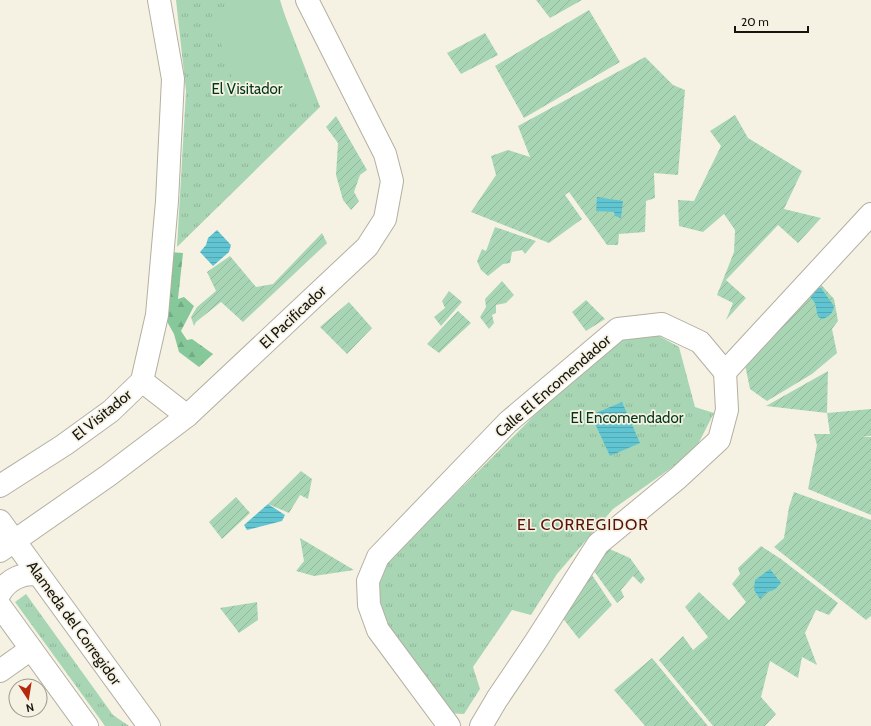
<svg xmlns="http://www.w3.org/2000/svg" width="871" height="726" font-family="Cabin,sans-serif">
<style>
.grass{fill:url(#grass-tufts)}
.forest{fill:url(#forest-firs)}
.garden{fill:url(#garden-furrows)}
.pitch{fill:#a8d6b4}
.water{fill:url(#water-rules)}
.lines{fill:none;stroke-linecap:round;stroke-linejoin:round}
.minor-casing{stroke:#b3afa1;stroke-width:24}
.major-casing{stroke:#b3afa1;stroke-width:24}
.minor{stroke:#fff;stroke-width:22}
.major{stroke:#fff;stroke-width:22}
.labels{text-anchor:middle;dominant-baseline:central;stroke-width:3.5;stroke-linejoin:round;paint-order:stroke}
.park-label{font-size:15px;fill:#013719;stroke:#f6f2e3}
.street-label{font-size:15px;fill:#15140e;stroke:#f6f2e3}
.neighbourhood-label{font-size:16px;letter-spacing:1px;fill:#571509;stroke:#f6f2e3}
</style>
<defs>
<pattern id="grass-tufts" width="24" height="20" patternUnits="userSpaceOnUse"><rect width="24" height="20" fill="#a8d6b4"/><path d="M3 7l-1-3M5 7V3M7 7l1-3M15 17l-1-3M17 17v-4M19 17l1-3" fill="none" stroke="#90b79a"/></pattern>
<pattern id="forest-firs" width="22" height="20" patternUnits="userSpaceOnUse"><rect width="22" height="20" fill="#86c89a"/><path d="M5 1l3.5 6h-7zM16 11l3.5 6h-7z" fill="#73ab84"/></pattern>
<pattern id="garden-furrows" width="10" height="10" patternUnits="userSpaceOnUse"><rect width="10" height="10" fill="#a8d6b4"/><path d="M-1 1l2-2M0 10L10 0M9 11l2-2" fill="none" stroke="#90b79a"/></pattern>
<pattern id="water-rules" width="6" height="5" patternUnits="userSpaceOnUse"><rect width="6" height="5" fill="#60c4d1"/><path d="M0 2.5h6" fill="none" stroke="#52a8b2"/></pattern>
</defs>
<rect width="100%" height="100%" fill="#f6f2e3"/>
<!-- grass -->
<g class="grass">
<path d="M176 0H279L320 107 177 247 186 91Z"/>
<path d="M652 332 679 347 695 407 714 413 694 452 613 509 557 574 531 615 512 610 473 667 480 689 464 714 446 713 387 625 377 594V580L385 564 581 369 614 340Z"/>
<path d="M26 594 113 715 129 726H105L15 602Z"/>
</g>
<!-- forest -->
<path class="forest" d="M170 252 183 253 178 299 184 297 194 306 181 331 187 340 192 339 213 354 199 367 179 352 174 334 165 318Z"/>
<!-- garden -->
<g class="garden">
<path d="M536 0H582L550 18Z"/>
<path d="M589 10 620 62 524 118 495 66Z"/>
<path d="M485 33 498 55 461 74 447 53Z"/>
<path d="M645 57 673 85 685 90 678 175 654 173 655 198 646 201 645 232 619 234 618 245H607L569 192 565 195 582 219 549 243 471 212 496 175 491 156 508 150 530 157 518 126Z"/>
<path d="M735 115 748 138 802 171 784 209 821 218 798 243 778 225 726 280 746 298 726 320 733 303 717 295 734 252 735 230 724 214 703 232 679 226 678 200 694 201 721 146 710 131Z"/>
<path d="M336 116 367 170 360 175 354 192 359 201 351 210 343 200 336 175 338 143 326 127Z"/>
<path d="M495 227 536 241 525 254 522 250 512 252 510 263 503 264 488 276 481 270 477 261 482 249 486 251Z"/>
<path d="M322 233 327 243 243 322 221 302 196 322 194 326 191 317 197 307 216 291 207 272 230 256 256 287 273 284Z"/>
<path d="M816 279 834 299 838 321 832 329 837 353 812 374 767 401 750 389 744 360Z"/>
<path d="M502 281 514 295 506 303 496 305V313L492 315 494 323 489 329 480 317 486 307 485 299Z"/>
<path d="M449 291 462 302 441 326 434 317 445 308 442 301Z"/>
<path d="M586 300 605 319 586 331 572 312Z"/>
<path d="M349 302 372 328 347 354 320 327Z"/>
<path d="M458 311 471 323 439 353 427 344Z"/>
<path d="M828 371 827 413 871 409V436H861L871 437V515L808 489 817 445 814 434H830L827 413 766 406Z"/>
<path d="M301 471 312 479 308 499 300 495 289 513 268 504Z"/>
<path d="M794 492 871 520V616L866 620 774 547 784 538 789 507Z"/>
<path d="M236 497 250 513 222 539 209 522Z"/>
<path d="M300 538 354 570 314 576 296 571 304 561Z"/>
<path d="M761 546 781 559 838 603 829 615 816 610 805 633 817 665 802 657 798 678 770 661 761 697 776 714 765 726H713L659 660 683 636 693 650 708 637 685 607 699 592 729 620 746 602 732 584 740 574 738 568Z"/>
<path d="M605 547 630 558 645 579 641 584 633 576 621 590 624 597 617 603 591 567Z"/>
<path d="M592 575 612 605 579 639 561 616Z"/>
<path d="M257 602 258 620 239 633 220 608Z"/>
<path d="M652 658 708 726H645L614 690Z"/>
</g>
<!-- pitch -->
<path class="pitch" d="M248 0H280L310 97 244 117 211 11Z"/>
<!-- water -->
<g class="water">
<path d="M597 197 623 201 621 218 615 216 614 212 596 211Z"/>
<path d="M217 230 231 245 229 252 213 266 200 252 206 245 208 238Z"/>
<path d="M818 288H821L834 306C833 313 830 316 823 319L818 317 815 303 811 298C811 292 812 289 818 288Z"/>
<path d="M622 402 640 443 610 456 591 415Z"/>
<path d="M268 504 285 515 282 521 247 530 244 525Z"/>
<path d="M770 569 781 583C777 587 774 592 768 591L760 599 754 590 755 580Z"/>
</g>
<g class="lines">
<defs>
<g id="minor">
<path d="M725 372 871 214"/>
<path d="M142 381 187 416"/>
<path d="M0 486 64 445 111 411 142 381 157 315 167 201 173 79 159 0"/>
<path d="M0 551 109 475 187 416 367 247 385 219 392 181 385 154 307 0"/>
<path d="M0 671 31 649"/>
<path d="M449 726 378 630 369 605 368 581 378 557 508 422 618 329 662 324 700 342 725 372 727 410 719 440 678 478 598 544 536 641 497 699 481 726"/>
</g>
<g id="major">
<path d="M0 521 149 726"/>
<path d="M0 593C8 579 24 572 39 575"/>
<path d="M0 606 87 726"/>
</g>
</defs>
<!-- minor casing -->
<use href="#minor" class="minor-casing"/>
<!-- major casing -->
<use href="#major" class="major-casing"/>
<!-- minor -->
<use href="#minor" class="minor"/>
<!-- major -->
<use href="#major" class="major"/>
</g>
<g class="labels">
<!-- park labels -->
<g class="park-label">
<text x="247" y="89">El Visitador</text>
<text x="627" y="418">El Encomendador</text>
</g>
<!-- street labels -->
<g class="street-label">
<text transform="translate(293 317) rotate(-43)">El Pacificador</text>
<text transform="translate(553 386) rotate(-41)">Calle El Encomendador</text>
<text transform="translate(102 415) rotate(-39)">El Visitador</text>
<text transform="translate(74 623) rotate(54)">Alameda del Corregidor</text>
</g>
<!-- neighbourhood labels -->
<g class="neighbourhood-label">
<text x="583" y="524">EL CORREGIDOR</text>
</g>
</g>
<!-- north arrow -->
<g transform="translate(28 698) rotate(168)"><circle r="19" fill="#f6f2e3" stroke="#9c998e"/>
<path d="M0-3L7 15L0 10L-7 15Z" fill="#b4280d"/>
<text y="-6" font-size="11" font-weight="bold" text-anchor="middle" fill="#15140e">N</text>
</g>
<!-- scale -->
<path d="M735 26v6h73v-6" fill="none" stroke="#15140e" stroke-width="2"/>
<text x="741" y="26" font-size="12" fill="#15140e" stroke="#f6f2e3" stroke-width="3" paint-order="stroke">20 m</text>
</svg>
